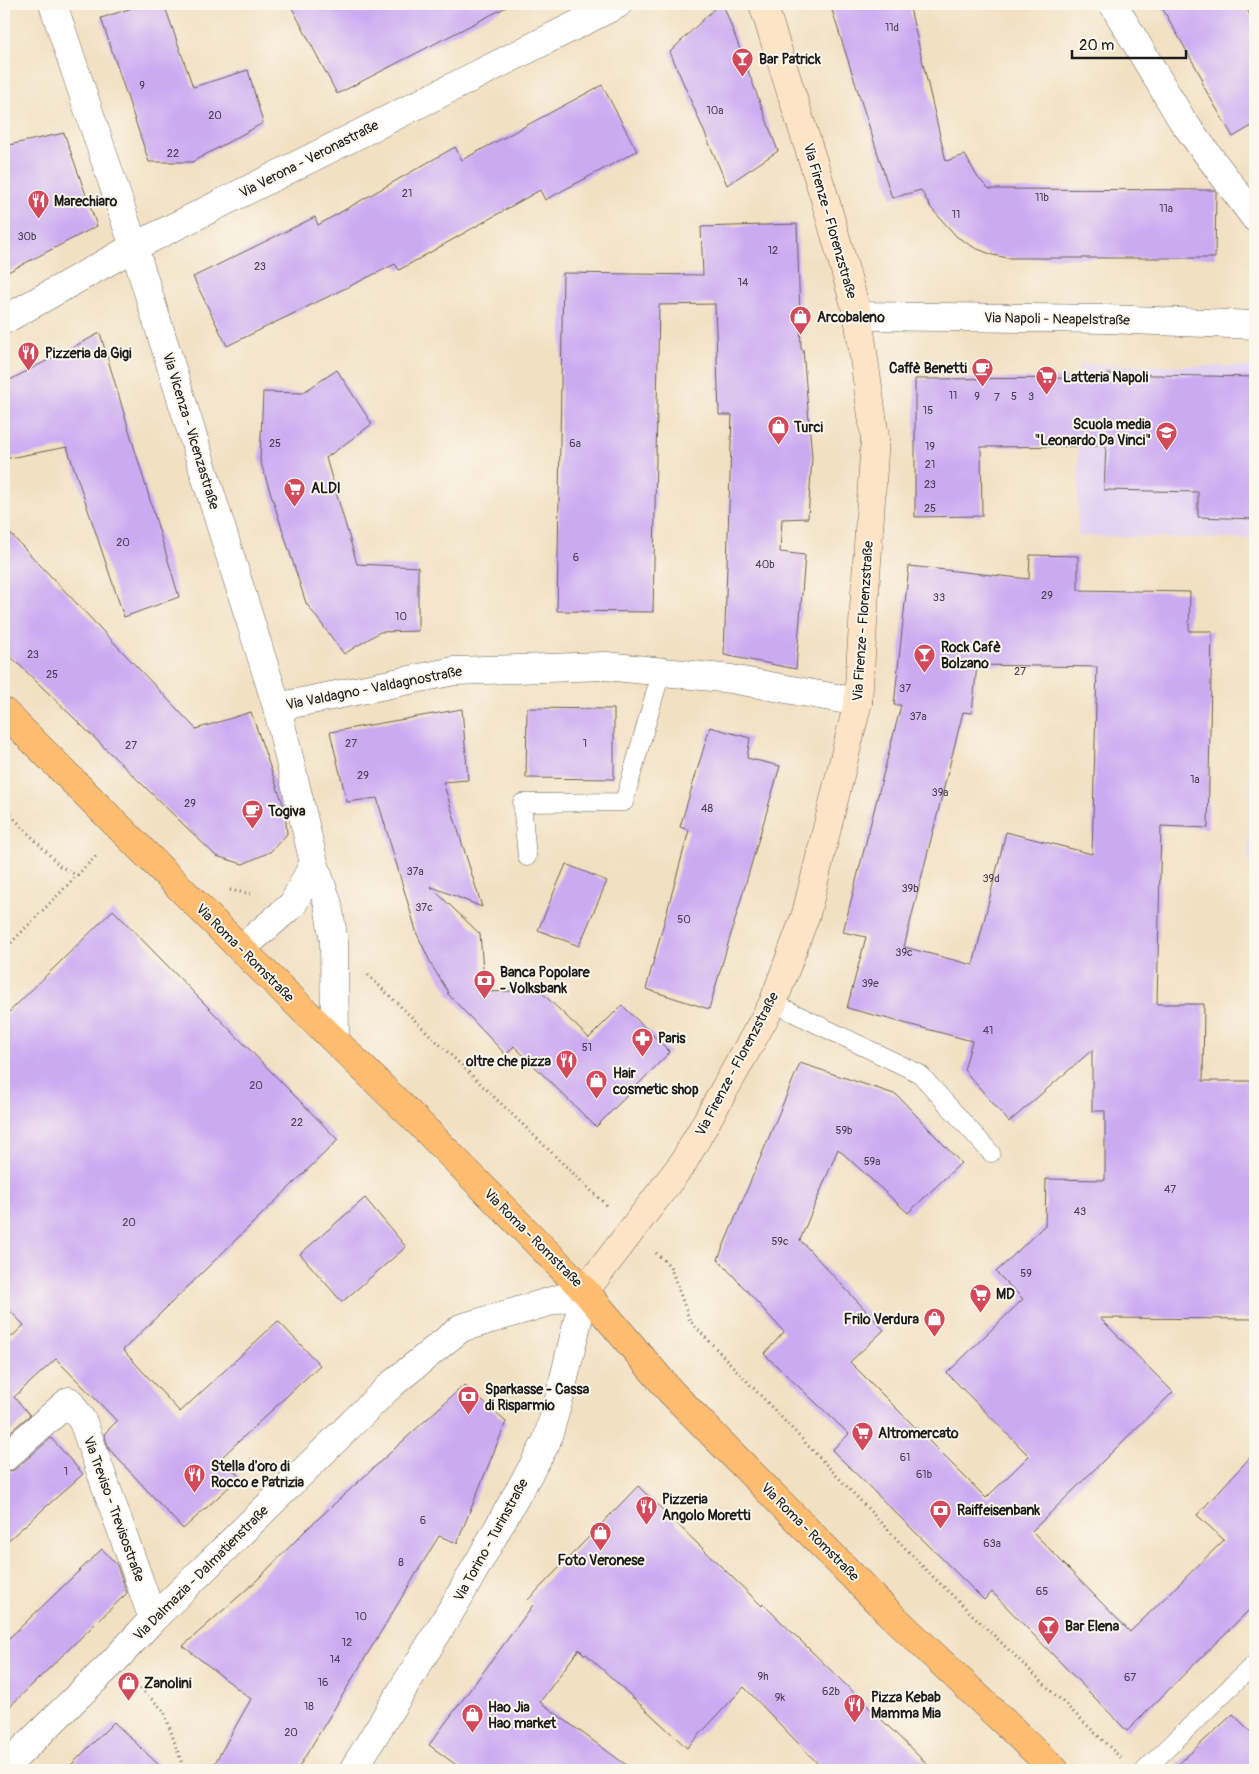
<svg xmlns="http://www.w3.org/2000/svg" width="1259" height="1774" font-family="Pangolin,sans-serif">
<style>
.built{fill:#e3d3f3}
.building{fill:#cbaaf2;fill-rule:evenodd}
.lines{fill:none;stroke-linecap:round;stroke-linejoin:round}
.lane-casing{stroke:#676156;stroke-width:19}
.street-casing{stroke:#676156;stroke-width:29}
.secondary-casing{stroke:#676156;stroke-width:29}
.primary-casing{stroke:#676156;stroke-width:29}
.path{stroke:#676156;stroke-width:3;stroke-dasharray:1 4;stroke-linecap:butt}
.lane{stroke:#fff;stroke-width:18}
.street{stroke:#fff;stroke-width:28}
.secondary{stroke:#fee4c6;stroke-width:28}
.primary{stroke:#fdbc70;stroke-width:28}
.labels{text-anchor:middle;dominant-baseline:central;stroke-width:4;stroke-linejoin:round;paint-order:stroke}
.number-label{font-size:11px;fill:#484052}
.poi-label{font-size:14px;font-weight:bold;fill:#1c1c1c;stroke:#fbf7ec;text-anchor:start}
.street-label{font-size:14px;fill:#1c1c1c;stroke:#fbf7ec}
</style>
<rect width="100%" height="100%" fill="#fbf7ec"/>
<filter id="ink" filterUnits="userSpaceOnUse"><feTurbulence type="fractalNoise" baseFrequency=".02" numOctaves="2"/><feDisplacementMap in="SourceGraphic" scale="10" xChannelSelector="R" yChannelSelector="G"/><feConvolveMatrix kernelMatrix="1 2 1 2 8 2 1 2 1" color-interpolation-filters="sRGB"/></filter>
<filter id="wash" filterUnits="userSpaceOnUse"><feTurbulence type="fractalNoise" baseFrequency=".0096" numOctaves="4" result="noise"/><feDisplacementMap in="SourceGraphic" scale="20" xChannelSelector="R" yChannelSelector="G"/><feGaussianBlur stdDeviation="1.12" result="paint"/><feColorMatrix in="noise" values="0 0 0 0 0 0 0 0 0 0 0 0 0 0 0 0 0 1.4 0 .05"/><feComposite in="paint" operator="in"/></filter>
<g filter="url(#wash)">
<rect width="100%" height="100%" fill="#f2e0c2"/>
<!-- built -->
<g class="built">
<path d="M1079 364 1255 367V539L1078 536Z"/>
<path d="M1255 664V862L1248 860Z"/>
</g>
<g id="blocks">
<!-- building -->
<g class="building">
<path d="M145 4H164L193 87 248 70 263 123 192 162H149L101 18Z"/>
<path d="M290 4H512L337 94Z"/>
<path d="M719 4H723L778 151 727 185 670 52Z"/>
<path d="M830 4H909L946 161 965 155 978 178 989 189 1215 190 1216 192 1215 258H1008L993 255 975 248 957 237 931 208 921 190 892 198Z"/>
<path d="M1160 4H1244L1255 24V124L1233 137 1201 82 1203 80Z"/>
<path d="M602 85 637 151 545 200 540 190 399 270 395 264 227 346 193 277 315 217 318 225 455 147 462 160Z"/>
<path d="M64 133 97 226 4 274V146Z"/>
<path d="M797 224 801 349H803L812 458 808 518 782 519 780 552 805 555 796 669 724 655 732 415H719L715 304 659 305 653 612 557 611 563 273 703 275 701 227Z"/>
<path d="M100 333 179 597 124 617 67 447 4 459V383Z"/>
<path d="M337 370 372 424 326 458 357 564 418 567V631L380 632 344 654 306 603 260 460 263 392 302 393Z"/>
<path d="M1108 374 1255 377V519L1198 517V492L1104 490 1106 446 981 447 982 516 915 517V379L1107 378Z"/>
<path d="M4 527 196 729 251 712 285 810 287 834 270 852 243 864 216 856 4 650Z"/>
<path d="M1030 555 1078 556V590L1190 592 1189 631H1212L1208 828 1161 826 1157 1004H1204L1203 1081H1255V1319L1100 1318 1173 1392 1032 1531 1130 1632 1224 1540 1197 1515 1255 1452V1604L1127 1731 992 1592 984 1600 832 1450 849 1434 764 1354 784 1332 718 1259 800 1063 897 1095 961 1163 908 1213 838 1149 800 1240 884 1330 850 1362 986 1498 1029 1456 947 1373 1023 1299 996 1272 1045 1225 1046 1179 1105 1180V1111H1092V1050L1009 1122 964 1070 972 1041 847 1008 866 937 843 932 901 705H894L909 566 1029 579ZM977 665 1097 667 1092 854 1006 832 973 965 904 947 963 712 972 713Z"/>
<path d="M527 708 614 709V779L526 778Z"/>
<path d="M462 709 468 780 443 782 482 907 430 886 480 934 485 992 539 990 589 1038 622 1005 670 1052 596 1127 514 1046 506 1055 447 993H449L432 966 417 934 377 798 347 802 330 732Z"/>
<path d="M710 727 750 738 747 758 780 766 709 1009 646 989 689 830 680 827Z"/>
<path d="M566 864 607 881 579 946 538 930Z"/>
<path d="M113 910 338 1140 123 1350 180 1412 278 1321 320 1365 222 1457 240 1477 183 1529 109 1449 104 1434 117 1421 56 1359 14 1397 30 1415 4 1437V1344L24 1325 4 1305V1017Z"/>
<path d="M365 1198 406 1247 342 1302 300 1254Z"/>
<path d="M464 1385 506 1422 457 1543 439 1536 297 1770H211L251 1699 183 1646 256 1581 307 1529Z"/>
<path d="M51 1438 83 1474 4 1544V1473L14 1470Z"/>
<path d="M638 1486 762 1606 763 1604 933 1770H824L744 1687 687 1748 586 1654 585 1655 579 1649 540 1702 633 1770H463L429 1745 533 1605 528 1600Z"/>
<path d="M102 1549 117 1565 127 1593 4 1712V1643Z"/>
<path d="M1233 1714 1255 1736V1770H1172Z"/>
<path d="M114 1722 164 1770H66Z"/>
</g>
</g>
</g>
<g filter="url(#ink)">
<use href="#blocks" fill-opacity="0" stroke="#676156" stroke-width="1"/>
<g class="lines">
<defs>
<g id="lane">
<path d="M527 857 522 803 624 802 661 672"/>
<path d="M773 1003 920 1074 991 1153"/>
<path d="M1145 1770 1255 1663"/>
</g>
<g id="street">
<path d="M53 4 134 247 277 707 314 863 328 904 334 942 335 1041"/>
<path d="M1113 4 1182 120 1255 218"/>
<path d="M858 316 1107 319 1255 325"/>
<path d="M4 320 134 247 618 4"/>
<path d="M277 707 454 671 606 666 731 679 858 702"/>
<path d="M241 949 293 904 314 863"/>
<path d="M4 1458 69 1401 83 1422 153 1619"/>
<path d="M4 1768 113 1662 153 1619 392 1384 461 1328 585 1291 559 1399 546 1443 455 1604 353 1770"/>
</g>
<path id="secondary" d="M585 1291 683 1163 773 1003 806 914 858 702 875 437 858 316 824 196 763 4"/>
<path id="primary" d="M4 712 241 949 415 1119 585 1291 671 1392 887 1611 1055 1770"/>
</defs>
<!-- lane casing -->
<use href="#lane" class="lane-casing"/>
<!-- street casing -->
<use href="#street" class="street-casing"/>
<!-- secondary casing -->
<use href="#secondary" class="secondary-casing"/>
<!-- primary casing -->
<use href="#primary" class="primary-casing"/>
<!-- path -->
<g class="path">
<path d="M4 808 60 866 78 876"/>
<path d="M230 890 251 894"/>
<path d="M4 950 98 854"/>
<path d="M368 975 608 1207"/>
<path d="M656 1253 670 1266 690 1321 925 1569 1121 1758"/>
<path d="M137 1685 164 1711 184 1770"/>
</g>
<!-- lane -->
<use href="#lane" class="lane"/>
<!-- street -->
<use href="#street" class="street"/>
<!-- secondary -->
<use href="#secondary" class="secondary"/>
<!-- primary -->
<use href="#primary" class="primary"/>
</g>
</g>
<!-- icons -->
<defs>
<symbol id="bar-pin" viewBox="-11 -11 22 30"><path d="M0 17L-7.5 6A9.5 9.5 0 1 1 7.5 6Z" fill="#d1495b" stroke="#fbf7ec"/><path d="M-6-5H6L.8 .8V4.5H3.5V6h-7V4.5H-.8V.8Z" fill="#fff"/></symbol>
<symbol id="restaurant-pin" viewBox="-11 -11 22 30"><path d="M0 17L-7.5 6A9.5 9.5 0 1 1 7.5 6Z" fill="#d1495b" stroke="#fbf7ec"/><path d="M-5-6h1v4h1v-4h1v4h1v-4h1v5L-1.5 .5V6h-2V.5L-5-1ZM5-6V6H3V1.5H1.5Q1.5-4 5-6Z" fill="#fff"/></symbol>
<symbol id="shop-pin" viewBox="-11 -11 22 30"><path d="M0 17L-7.5 6A9.5 9.5 0 1 1 7.5 6Z" fill="#d1495b" stroke="#fbf7ec"/><path d="M-5-2.5h2.3a2.7 3.5 0 0 1 5.4 0H5L5.5 6h-11ZM-1.5-2.5h3a1.5 2.3 0 0 0-3 0Z" fill="#fff"/></symbol>
<symbol id="cafe-pin" viewBox="-11 -11 22 30"><path d="M0 17L-7.5 6A9.5 9.5 0 1 1 7.5 6Z" fill="#d1495b" stroke="#fbf7ec"/><path d="M-5.5-4.5H6V0H3Q3 3.5 0 3.5H-2.5Q-5.5 3.5-5.5 0ZM3-3.2v2h1.7v-2ZM-6 4.5H4V6H-6Z" fill="#fff"/></symbol>
<symbol id="supermarket-pin" viewBox="-11 -11 22 30"><path d="M0 17L-7.5 6A9.5 9.5 0 1 1 7.5 6Z" fill="#d1495b" stroke="#fbf7ec"/><path d="M-6-5.5h2.5l.6 2H6L4.5 2H-2.5L-4.4-4H-6ZM-1.5 3.2a1.3 1.3 0 1 0 .1 0ZM3 3.2a1.3 1.3 0 1 0 .1 0Z" fill="#fff"/></symbol>
<symbol id="school-pin" viewBox="-11 -11 22 30"><path d="M0 17L-7.5 6A9.5 9.5 0 1 1 7.5 6Z" fill="#d1495b" stroke="#fbf7ec"/><path d="M0-5L7-2L0 1L-7-2ZM-4 1L0 2.5L4 1V4Q0 6-4 4Z" fill="#fff"/></symbol>
<symbol id="bank-pin" viewBox="-11 -11 22 30"><path d="M0 17L-7.5 6A9.5 9.5 0 1 1 7.5 6Z" fill="#d1495b" stroke="#fbf7ec"/><path d="M-6-4H6V4H-6ZM0-2.3a2.3 2.3 0 1 0 0 4.6a2.3 2.3 0 1 0 0-4.6Z" fill="#fff"/></symbol>
<symbol id="pharmacy-pin" viewBox="-11 -11 22 30"><path d="M0 17L-7.5 6A9.5 9.5 0 1 1 7.5 6Z" fill="#d1495b" stroke="#fbf7ec"/><path d="M-2-6h4v4h4v4h-4v4h-4v-4h-4v-4h4Z" fill="#fff"/></symbol>
</defs>
<g fill-rule="evenodd">
<use href="#bar-pin" x="730" y="46" width="25" height="34"/>
<use href="#restaurant-pin" x="26" y="188" width="25" height="34"/>
<use href="#shop-pin" x="788" y="304" width="25" height="34"/>
<use href="#restaurant-pin" x="16" y="340" width="25" height="34"/>
<use href="#cafe-pin" x="970" y="356" width="25" height="34"/>
<use href="#supermarket-pin" x="1034" y="364" width="25" height="34"/>
<use href="#shop-pin" x="766" y="414" width="25" height="34"/>
<use href="#school-pin" x="1154" y="420" width="25" height="34"/>
<use href="#supermarket-pin" x="282" y="476" width="25" height="34"/>
<use href="#bar-pin" x="912" y="642" width="25" height="34"/>
<use href="#cafe-pin" x="240" y="798" width="25" height="34"/>
<use href="#bank-pin" x="472" y="968" width="25" height="34"/>
<use href="#pharmacy-pin" x="630" y="1026" width="25" height="34"/>
<use href="#restaurant-pin" x="554" y="1048" width="25" height="34"/>
<use href="#shop-pin" x="584" y="1068" width="25" height="34"/>
<use href="#supermarket-pin" x="968" y="1282" width="25" height="34"/>
<use href="#shop-pin" x="922" y="1306" width="25" height="34"/>
<use href="#bank-pin" x="456" y="1384" width="25" height="34"/>
<use href="#supermarket-pin" x="850" y="1420" width="25" height="34"/>
<use href="#restaurant-pin" x="182" y="1462" width="25" height="34"/>
<use href="#restaurant-pin" x="634" y="1494" width="25" height="34"/>
<use href="#bank-pin" x="928" y="1498" width="25" height="34"/>
<use href="#shop-pin" x="588" y="1520" width="25" height="34"/>
<use href="#bar-pin" x="1036" y="1614" width="25" height="34"/>
<use href="#shop-pin" x="116" y="1670" width="25" height="34"/>
<use href="#restaurant-pin" x="842" y="1692" width="25" height="34"/>
<use href="#shop-pin" x="460" y="1702" width="25" height="34"/>
</g>
<g class="labels">
<!-- number labels -->
<g class="number-label">
<text x="892" y="27">11d</text>
<text x="142" y="85">9</text>
<text x="715" y="110">10a</text>
<text x="215" y="115">20</text>
<text x="173" y="153">22</text>
<text x="407" y="193">21</text>
<text x="1042" y="197">11b</text>
<text x="1166" y="208">11a</text>
<text x="956" y="214">11</text>
<text x="27" y="236">30b</text>
<text x="773" y="250">12</text>
<text x="260" y="266">23</text>
<text x="743" y="282">14</text>
<text x="953" y="395">11</text>
<text x="977" y="396">9</text>
<text x="1014" y="396">5</text>
<text x="1031" y="396">3</text>
<text x="997" y="397">7</text>
<text x="928" y="410">15</text>
<text x="275" y="443">25</text>
<text x="575" y="443">6a</text>
<text x="930" y="446">19</text>
<text x="930" y="464">21</text>
<text x="930" y="484">23</text>
<text x="930" y="508">25</text>
<text x="123" y="542">20</text>
<text x="576" y="557">6</text>
<text x="765" y="564">40b</text>
<text x="1047" y="595">29</text>
<text x="939" y="597">33</text>
<text x="401" y="616">10</text>
<text x="33" y="654">23</text>
<text x="1020" y="671">27</text>
<text x="52" y="674">25</text>
<text x="905" y="688">37</text>
<text x="918" y="716">37a</text>
<text x="351" y="743">27</text>
<text x="585" y="743">1</text>
<text x="131" y="745">27</text>
<text x="363" y="775">29</text>
<text x="1195" y="779">1a</text>
<text x="940" y="792">39a</text>
<text x="190" y="803">29</text>
<text x="707" y="808">48</text>
<text x="415" y="871">37a</text>
<text x="991" y="878">39d</text>
<text x="910" y="888">39b</text>
<text x="424" y="907">37c</text>
<text x="684" y="919">50</text>
<text x="904" y="952">39c</text>
<text x="870" y="983">39e</text>
<text x="988" y="1030">41</text>
<text x="587" y="1047">51</text>
<text x="256" y="1085">20</text>
<text x="297" y="1122">22</text>
<text x="844" y="1130">59b</text>
<text x="872" y="1161">59a</text>
<text x="1170" y="1189">47</text>
<text x="1080" y="1211">43</text>
<text x="129" y="1222">20</text>
<text x="780" y="1241">59c</text>
<text x="1026" y="1273">59</text>
<text x="905" y="1457">61</text>
<text x="66" y="1471">1</text>
<text x="924" y="1474">61b</text>
<text x="423" y="1520">6</text>
<text x="992" y="1543">63a</text>
<text x="401" y="1562">8</text>
<text x="1042" y="1591">65</text>
<text x="361" y="1616">10</text>
<text x="347" y="1642">12</text>
<text x="335" y="1659">14</text>
<text x="763" y="1676">9h</text>
<text x="1130" y="1677">67</text>
<text x="323" y="1682">16</text>
<text x="831" y="1691">62b</text>
<text x="780" y="1697">9k</text>
<text x="309" y="1706">18</text>
<text x="291" y="1732">20</text>
</g>
<!-- poi labels -->
<g class="poi-label">
<text x="759" y="59">Bar Patrick</text>
<text x="54" y="201">Marechiaro</text>
<text x="817" y="317">Arcobaleno</text>
<text x="45" y="353">Pizzeria da Gigi</text>
<text x="967" y="368" text-anchor="end">Caffè Benetti</text>
<text x="1063" y="377">Latteria Napoli</text>
<text x="1151" y="424" text-anchor="end">Scuola media<tspan x="1151" dy="16">"Leonardo Da Vinci"</tspan></text>
<text x="794" y="427">Turci</text>
<text x="311" y="488">ALDI</text>
<text x="941" y="647">Rock Cafè<tspan x="941" dy="16">Bolzano</tspan></text>
<text x="268" y="811">Togiva</text>
<text x="500" y="972">Banca Popolare<tspan x="500" dy="16">- Volksbank</tspan></text>
<text x="658" y="1038">Paris</text>
<text x="551" y="1061" text-anchor="end">oltre che pizza</text>
<text x="613" y="1073">Hair<tspan x="613" dy="16">cosmetic shop</tspan></text>
<text x="996" y="1294">MD</text>
<text x="919" y="1319" text-anchor="end">Frilo Verdura</text>
<text x="485" y="1389">Sparkasse - Cassa<tspan x="485" dy="16">di Risparmio</tspan></text>
<text x="878" y="1433">Altromercato</text>
<text x="211" y="1466">Stella d'oro di<tspan x="211" dy="16">Rocco e Patrizia</tspan></text>
<text x="662" y="1499">Pizzeria<tspan x="662" dy="16">Angolo Moretti</tspan></text>
<text x="957" y="1510">Raiffeisenbank</text>
<text x="601" y="1560" text-anchor="middle">Foto Veronese</text>
<text x="1065" y="1626">Bar Elena</text>
<text x="144" y="1683">Zanolini</text>
<text x="871" y="1697">Pizza Kebab<tspan x="871" dy="16">Mamma Mia</tspan></text>
<text x="488" y="1707">Hao Jia<tspan x="488" dy="16">Hao market</tspan></text>
</g>
<!-- street labels -->
<g class="street-label">
<text transform="translate(309 159) rotate(-27)">Via Verona - Veronastraße</text>
<text transform="translate(830 221) rotate(74)">Via Firenze - Florenzstraße</text>
<text transform="translate(1057 319) rotate(1)">Via Napoli - Neapelstraße</text>
<text transform="translate(191 431) rotate(73)">Via Vicenza - Vicenzastraße</text>
<text transform="translate(863 621) rotate(-86)">Via Firenze - Florenzstraße</text>
<text transform="translate(374 688) rotate(-11)">Via Valdagno - Valdagnostraße</text>
<text transform="translate(245 953) rotate(45)">Via Roma - Romstraße</text>
<text transform="translate(737 1064) rotate(-62)">Via Firenze - Florenzstraße</text>
<text transform="translate(533 1238) rotate(45)">Via Roma - Romstraße</text>
<text transform="translate(114 1509) rotate(70)">Via Treviso - Trevisostraße</text>
<text transform="translate(810 1532) rotate(45)">Via Roma - Romstraße</text>
<text transform="translate(491 1540) rotate(-61)">Via Torino - Turinstraße</text>
<text transform="translate(201 1573) rotate(-45)">Via Dalmazia - Dalmatienstraße</text>
</g>
</g>
<!-- margin -->
<rect width="1259" height="1774" fill="none" stroke="#fbf7ec" stroke-width="20"/>
<!-- scale -->
<path d="M1072 50v8h114v-8" fill="none" stroke="#1c1c1c" stroke-width="2.5"/>
<text x="1079" y="50" font-size="15" fill="#1c1c1c" stroke="#fbf7ec" stroke-width="4" paint-order="stroke">20 m</text>
</svg>
